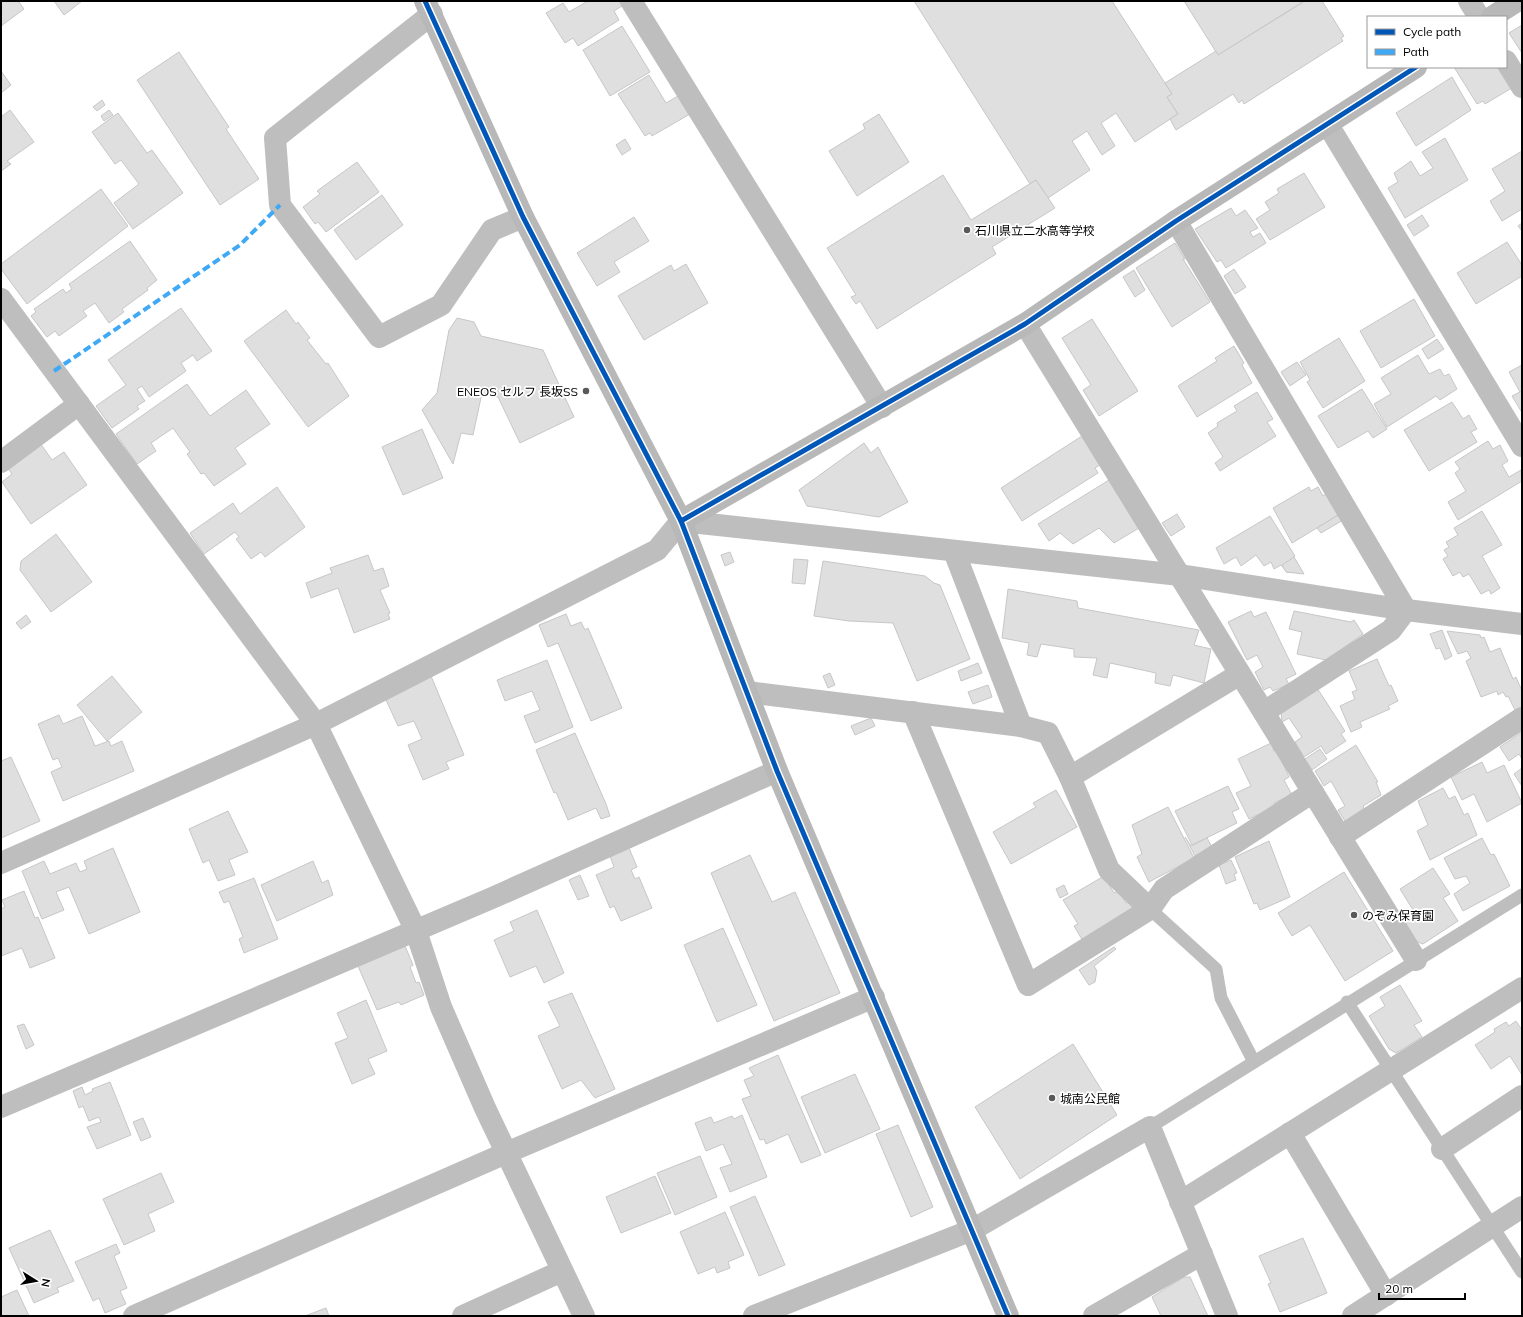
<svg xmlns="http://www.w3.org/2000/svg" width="1523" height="1317" font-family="Mulish,'Noto Sans JP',sans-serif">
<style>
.building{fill:#dfdfdf;stroke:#c7c7c7}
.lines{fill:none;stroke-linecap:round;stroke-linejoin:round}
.lane{stroke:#bebebe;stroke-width:13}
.street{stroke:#bebebe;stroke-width:22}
.secondary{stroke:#b8b8b8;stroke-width:22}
.quiet{stroke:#3fa9f5;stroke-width:4;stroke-dasharray:8 4;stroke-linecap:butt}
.cycleway-casing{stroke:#fff;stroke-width:8}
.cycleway{stroke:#0057b8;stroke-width:5}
.poi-dot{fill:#595959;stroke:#fff;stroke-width:1.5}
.labels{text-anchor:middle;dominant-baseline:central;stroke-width:3.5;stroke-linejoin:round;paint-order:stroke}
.poi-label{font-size:12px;fill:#000;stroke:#fff;text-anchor:start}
</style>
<rect width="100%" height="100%" fill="#fff"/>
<!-- building -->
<g class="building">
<path d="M1 1H21L19 2 24 9 1 26Z"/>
<path d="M54 1H82L64 15Z"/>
<path d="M588 1H619L622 6 614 11 619 20 578 46 573 38 565 43 546 13 563 3 569 12Z"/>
<path d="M914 1H1112L1172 94 1167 97 1178 114 1135 142 1116 113 1101 123 1115 146 1102 155 1087 131 1072 141 1090 170 1048 198 1036 180 1030 184Z"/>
<path d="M1184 1H1304L1218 55Z"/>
<path d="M1305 1H1322L1344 36 1341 38 1343 41 1244 104 1242 100 1239 103 1233 94 1176 130 1170 119 1178 114 1167 97 1172 94 1165 83 1216 51 1218 55Z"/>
<path d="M1522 25V53L1509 33Z"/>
<path d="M622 26 650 72 610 96 583 50Z"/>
<path d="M179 52 229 127 226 129 259 179 220 205 137 80Z"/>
<path d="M1454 67H1504L1515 86 1485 104 1483 101 1477 104Z"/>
<path d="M1 71 11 85 1 93Z"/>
<path d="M649 75 666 103 678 96 690 114 652 136 650 133 645 136 618 94Z"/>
<path d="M1452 77 1471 110 1416 146 1396 113Z"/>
<path d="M102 100 105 105 97 111 93 107Z"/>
<path d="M10 110 34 142 7 161 11 164 1 171V117Z"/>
<path d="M109 110 113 115 104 121 101 116Z"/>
<path d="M118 113 147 153 152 150 183 193 133 229 114 203 139 184 121 160 115 164 92 132Z"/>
<path d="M879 114 909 162 857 196 829 151 865 129 863 124Z"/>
<path d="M1445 138 1468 180 1405 218 1388 188 1398 182 1394 173 1411 161 1420 176 1433 168 1422 152Z"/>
<path d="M625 139 631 149 622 155 616 145Z"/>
<path d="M1522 151V209L1502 221 1490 201 1505 191 1492 169Z"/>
<path d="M357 162 379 192 326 232 318 222 315 224 303 207 320 194 317 191Z"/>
<path d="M1304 173 1325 207 1270 240 1256 219 1270 210 1265 202 1279 193 1277 189Z"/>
<path d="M943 175 971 220 1036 180 1055 208 992 247 996 254 877 329 860 301 856 304 851 297 856 295 827 248Z"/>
<path d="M101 189 128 226 27 304 1 269V264Z"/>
<path d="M382 195 403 225 356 260 334 230Z"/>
<path d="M1231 208 1236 216 1245 210 1258 228 1250 232 1253 237 1260 233 1266 243 1226 268 1221 260 1217 262 1195 229Z"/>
<path d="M1422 215 1429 226 1414 236 1407 225Z"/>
<path d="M634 217 649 241 614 262 620 272 597 286 577 253Z"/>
<path d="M1522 223V231L1518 226Z"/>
<path d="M130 241 157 280 147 288 148 290 122 309 124 312 109 323 95 303 83 311 87 316 59 336 55 331 47 337 31 316 36 312 34 309 63 289 66 293 72 289 69 284Z"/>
<path d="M1507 242 1522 265V276L1476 304 1457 273Z"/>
<path d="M1175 243 1185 259H1183L1210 302 1172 327 1136 268Z"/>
<path d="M686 264 708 303 644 340 618 296 671 265 674 271Z"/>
<path d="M1234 269 1246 287 1235 294 1224 276Z"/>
<path d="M1134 270 1145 290 1135 297 1123 277Z"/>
<path d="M1414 299 1435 336 1381 368 1360 331Z"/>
<path d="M181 308 212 351 197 361 193 355 181 363 186 371 149 397 142 386 137 389 145 401 137 406 139 409 112 428 96 406 126 385 108 360Z"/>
<path d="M286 310 296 324 298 322 310 338 307 340 326 364 328 363 349 396 308 427 244 341Z"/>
<path d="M457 318 474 322 481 336 543 350 574 417 520 443 498 397 482 393 473 435 461 433 453 464 422 410 437 393 449 330Z"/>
<path d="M1092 319 1138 391 1099 416 1083 390 1091 385 1062 338Z"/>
<path d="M1339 338 1365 381 1323 408 1307 382 1310 380 1300 362Z"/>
<path d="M1437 339 1444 349 1428 359 1422 349Z"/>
<path d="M1234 346 1244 363 1242 365 1252 383 1197 417 1178 386 1217 361 1215 358Z"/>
<path d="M1418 355 1429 374 1440 369 1444 376 1449 374 1457 389 1440 400 1436 396 1387 427 1374 404 1391 394 1381 378Z"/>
<path d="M1297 362 1306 375 1290 386 1281 372Z"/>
<path d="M1522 365V391L1520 392 1509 372Z"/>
<path d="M187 384 210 416 246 390 270 424 235 448 246 464 214 486 204 473 201 474 187 454 190 452 173 428 151 443 156 451 137 464 116 434Z"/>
<path d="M1362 389 1387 429 1373 438 1368 431 1338 448 1318 416Z"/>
<path d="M1522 391V410L1521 411 1512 396Z"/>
<path d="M1257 392 1273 419 1267 422 1276 436 1220 471 1215 463 1223 457 1208 433 1218 426 1217 423 1237 411 1234 406Z"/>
<path d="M1452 402 1463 419 1469 415 1477 429 1471 432 1477 442 1429 471 1404 430Z"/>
<path d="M422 429 443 478 403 495 382 447Z"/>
<path d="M1082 436 1100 465 1095 468 1098 473 1022 521 1001 488Z"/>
<path d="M1488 441 1493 449 1500 445 1508 461 1502 465 1509 477 1521 470 1522 481 1458 520 1448 502 1466 491 1455 473 1460 469 1455 462Z"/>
<path d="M40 443 52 460 64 452 87 485 31 524 2 482 12 474 7 467Z"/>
<path d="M864 443 871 453 878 447 908 502 879 517 807 506 799 490Z"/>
<path d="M1109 480 1139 528 1114 543 1099 528 1073 544 1060 533 1049 541 1038 524Z"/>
<path d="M277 487 305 527 265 557 261 552 251 559 236 539 239 537 235 532 204 554 190 533 233 503 240 514Z"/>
<path d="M1309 487 1311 491 1318 487 1323 496 1327 493 1340 514 1292 543 1273 508Z"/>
<path d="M1482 511 1502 545 1482 556 1500 588 1491 594 1489 590 1481 594 1469 574 1463 577 1460 572 1453 576 1443 559 1448 556 1444 550 1449 547 1446 542 1458 535 1454 528Z"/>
<path d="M1177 514 1185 527 1171 536 1162 523Z"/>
<path d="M1340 514 1343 520 1321 533 1317 528Z"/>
<path d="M1270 516 1295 556 1293 557 1303 573 1287 572 1281 565 1274 569 1271 562 1264 566 1256 555 1241 566 1236 557 1224 564 1216 548Z"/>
<path d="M56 534 92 582 51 612 20 570 21 561Z"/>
<path d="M730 552 734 562 725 566 721 555Z"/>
<path d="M368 555 374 571 383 568 389 586 380 590 390 613 388 614 390 619 354 633 338 588 311 598 306 583 332 573 330 568Z"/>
<path d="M1294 557 1304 574 1286 572 1282 565Z"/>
<path d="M794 559 808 560 805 584 792 583Z"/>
<path d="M823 561 925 576 934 583 940 585 970 659 917 681 893 623 849 621 814 616Z"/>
<path d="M1008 589 1077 601 1078 608 1199 630 1194 645 1211 649 1204 683 1173 675 1170 686 1155 683 1156 673 1110 663 1107 678 1093 675 1097 658 1074 657V649L1041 644 1037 657 1027 655 1029 643 1002 638Z"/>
<path d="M1251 611 1254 617 1266 612 1296 674 1286 679 1289 684 1273 691 1270 687 1264 690 1255 672 1263 667 1257 655 1247 660 1228 622Z"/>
<path d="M1294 611 1351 622 1354 620 1363 634 1326 660 1297 654 1302 632 1289 629Z"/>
<path d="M566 614 571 626 581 622 585 630 588 628 622 708 591 721 558 643 548 647 539 625Z"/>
<path d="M26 615 31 622 21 629 16 623Z"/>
<path d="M1442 630 1452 656 1445 660 1440 648 1436 649 1430 634Z"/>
<path d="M1447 631 1480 635 1481 638 1484 637 1490 652 1500 648 1513 679 1516 677 1522 691V707L1515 710 1508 696 1506 697 1503 692 1498 695 1497 691 1481 697 1466 661 1471 658 1467 651 1458 654Z"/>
<path d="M1377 659 1389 686 1391 685 1398 701 1388 706 1390 709 1360 722 1362 727 1351 732 1340 706 1355 699 1352 692 1357 690 1349 671Z"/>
<path d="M547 660 573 727 535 743 524 716 540 710 532 691 505 701 497 680Z"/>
<path d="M978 663 982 673 961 681 958 671Z"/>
<path d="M830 673 835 685 828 688 823 676Z"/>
<path d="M112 676 142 712 107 741 77 705Z"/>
<path d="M431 676 464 755 446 762 449 769 423 780 408 745 422 739 414 721 398 726 381 689Z"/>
<path d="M988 685 992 697 973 704 968 692Z"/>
<path d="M1317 688 1345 731 1341 734 1346 741 1326 754 1321 746 1304 757 1295 742 1302 737 1289 718 1282 722 1281 711Z"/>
<path d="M59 715 63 724 82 716 95 746 109 741 111 746 122 741 134 771 63 801 51 772 62 767 58 758 53 760 38 724Z"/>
<path d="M871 718 875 726 855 735 851 726Z"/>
<path d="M1522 732V759L1519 754 1509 761 1500 747Z"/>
<path d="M575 733 606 804 610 816 601 819 596 808 568 820 556 792 554 793 536 750Z"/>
<path d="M1271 743 1274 751 1277 750 1289 777 1284 780 1292 795 1274 803 1276 806 1249 819 1236 793 1251 786 1238 759Z"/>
<path d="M1356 745 1378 782H1376L1381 795 1363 806 1364 809 1345 821 1338 810 1345 806 1331 781 1324 786 1315 771Z"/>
<path d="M1320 749 1327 759 1312 770 1305 759Z"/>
<path d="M11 757 40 821 1 838V761Z"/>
<path d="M1482 762 1487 773 1504 765 1522 803 1487 822 1474 794 1462 800 1451 777Z"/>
<path d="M1522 768V786L1514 774Z"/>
<path d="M1228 786 1239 809 1232 812 1237 823 1192 845 1175 811Z"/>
<path d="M1443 788 1449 799 1455 796 1464 815 1468 813 1477 835 1430 860 1417 831 1428 825 1418 801Z"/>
<path d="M1056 790 1077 827 1011 864 993 832 1036 807 1033 803Z"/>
<path d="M1168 807 1194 858 1149 882 1137 857 1142 854 1132 825Z"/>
<path d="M228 811 248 852 229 860 235 875 218 881 209 860 203 863 189 829Z"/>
<path d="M1185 837 1191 846 1207 838 1212 847 1195 856Z"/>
<path d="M1482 838 1491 855 1494 854 1510 886 1463 911 1454 894 1470 883 1466 876 1455 879 1444 858Z"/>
<path d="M1269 841 1290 897 1260 910 1257 903 1254 904 1235 857Z"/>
<path d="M113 848 140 912 89 934 69 887 56 892 64 910 42 919 22 871 44 861 50 874 76 863 80 872 87 869 84 861Z"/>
<path d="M629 848 637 867 631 870 635 879 639 877 652 908 621 921 614 906 610 908 596 875 614 867 610 856Z"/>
<path d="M750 855 772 902 795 892 840 993 774 1021 711 873Z"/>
<path d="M1231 860 1237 873 1234 874 1236 880 1226 884 1219 865Z"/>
<path d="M313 861 322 883 328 880 333 895 277 921 261 885Z"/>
<path d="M1433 868 1450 894 1443 898 1458 921 1423 944 1415 941 1400 918 1413 910 1400 889Z"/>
<path d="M1344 872 1393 951 1345 981 1310 925 1292 936 1278 913Z"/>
<path d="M580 875 589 896 578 900 569 880Z"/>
<path d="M1104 876 1114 893 1118 890 1126 903 1129 902 1134 910 1083 941 1074 926 1078 924 1063 900Z"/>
<path d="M254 878 278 939 244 953 239 939 243 937 229 901 224 903 219 892Z"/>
<path d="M1064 885 1068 894 1060 898 1056 889Z"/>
<path d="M24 891 35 918 38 917 55 958 30 968 22 948 1 956V909L5 907 2 900Z"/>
<path d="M537 910 564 973 544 983 536 966 510 977 494 940 514 931 510 922Z"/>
<path d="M723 928 757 1005 717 1022 684 945Z"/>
<path d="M405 946 413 965 410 967 416 983 419 982 424 995 401 1005 399 1002 377 1010 358 966Z"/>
<path d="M1114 947 1116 949 1094 966 1097 971 1095 982 1089 985 1079 970Z"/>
<path d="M1400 985 1422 1021 1414 1025 1422 1037 1396 1053 1389 1049 1369 1016 1385 1006 1380 997Z"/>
<path d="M572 993 615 1089 595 1098 581 1080 562 1089 538 1036 560 1026 548 1002Z"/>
<path d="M366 1000 387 1051 368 1059 375 1074 352 1084 335 1043 348 1038 337 1013Z"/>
<path d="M1516 1021 1522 1030V1075L1510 1056 1491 1069 1475 1045 1495 1032 1494 1029 1506 1022 1509 1026Z"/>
<path d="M24 1024 34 1045 26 1049 17 1026Z"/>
<path d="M1073 1044 1117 1115 1020 1179 975 1107Z"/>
<path d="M778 1055 821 1155 801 1163 788 1134 766 1144 764 1139 760 1140 742 1099 751 1096 744 1080 754 1076 749 1068Z"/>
<path d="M855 1074 880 1129 825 1153 801 1097Z"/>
<path d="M110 1082 131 1135 97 1149 87 1127 101 1122 99 1117 89 1121 83 1106 79 1108 73 1091 82 1087 85 1095 93 1091 92 1089Z"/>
<path d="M742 1115 767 1177 730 1192 720 1168 732 1164 723 1144 706 1151 695 1123 711 1117 714 1123 732 1116 734 1119Z"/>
<path d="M143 1118 151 1137 141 1141 133 1122Z"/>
<path d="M898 1125 933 1207 911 1217 876 1134Z"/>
<path d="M700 1156 717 1197 675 1215 657 1173Z"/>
<path d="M161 1173 174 1202 148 1214 155 1231 124 1245 103 1199Z"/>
<path d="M655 1176 671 1213 621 1233 606 1197Z"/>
<path d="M755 1196 785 1265 759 1276 730 1207Z"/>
<path d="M725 1212 744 1255 728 1262 730 1268 717 1273 715 1267 698 1274 680 1232Z"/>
<path d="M50 1230 74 1281 57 1288 59 1292 34 1303 9 1248Z"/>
<path d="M1303 1238 1327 1293 1280 1312 1268 1284 1271 1283 1259 1256Z"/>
<path d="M116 1244 120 1253 114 1256 127 1288 120 1291 126 1304 105 1313 99 1298 93 1301 75 1262Z"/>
<path d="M1184 1277H1190L1208 1316H1161L1152 1297Z"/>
<path d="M17 1290 29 1316H1V1297Z"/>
<path d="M326 1308 329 1316H305Z"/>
</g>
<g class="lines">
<!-- lane -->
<g class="lane">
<path d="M1150 909 1216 969 1221 998 1254 1062"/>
<path d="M1347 1002 1522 1272"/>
<path d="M1150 1127 1522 895"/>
</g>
<!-- street -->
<g class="street">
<path d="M631 1 882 407"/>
<path d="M1469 1 1479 17"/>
<path d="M432 14 275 138 280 205 379 337 441 305 492 230 523 217"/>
<path d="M1506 61 1522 87"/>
<path d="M1328 125 1522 446"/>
<path d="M1176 221 1406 610 1391 630 1264 712"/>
<path d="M1 299 316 724 416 931 441 1007 485 1108 584 1316"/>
<path d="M1025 324 1416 960"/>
<path d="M1 462 79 404"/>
<path d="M747 692 1021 726 954 551"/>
<path d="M913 712 1028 985 1150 909 1164 889 1313 792"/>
<path d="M1021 726 1048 733 1070 777 1240 674"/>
<path d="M1070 777 1109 870 1150 909"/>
<path d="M1340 837 1522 718"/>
<path d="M1 863 316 724 657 550 681 521 1180 575 1406 610 1522 624"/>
<path d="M1 1107 492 898 777 771"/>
<path d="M1290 1133 1386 1295"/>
<path d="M1442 1149 1522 1096"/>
<path d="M1180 1202 1522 988"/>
<path d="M134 1316 506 1153 874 997"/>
<path d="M463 1316 562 1271"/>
<path d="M754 1316 972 1230 1150 1127 1227 1316"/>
<path d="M1094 1316 1202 1254"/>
<path d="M1353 1316 1522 1207"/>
</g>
<!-- secondary -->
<g class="secondary">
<path d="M425 1 523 217 681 521 777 771 1008 1316"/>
<path d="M1492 17 1517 1"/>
<path d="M681 521 1025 324 1176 221 1416 67"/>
</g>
<!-- quiet -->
<path class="quiet" d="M54 371 240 245 280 205"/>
<defs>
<g id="cycleway">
<path d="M425 1 523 217 681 521 777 771 1008 1316"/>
<path d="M681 521 1025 324 1176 221 1416 67"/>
</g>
</defs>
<!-- cycleway casing -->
<use href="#cycleway" class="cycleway-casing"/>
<!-- cycleway -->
<use href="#cycleway" class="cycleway"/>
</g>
<!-- markers -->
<g class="poi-dot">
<circle cx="967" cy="230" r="4"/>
<circle cx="586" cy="391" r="4"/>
<circle cx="1354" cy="915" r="4"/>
<circle cx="1052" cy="1098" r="4"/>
</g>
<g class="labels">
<!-- poi labels -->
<g class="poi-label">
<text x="975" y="230">石川県立二水高等学校</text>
<text x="578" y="391" text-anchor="end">ENEOS セルフ 長坂SS</text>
<text x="1362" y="915">のぞみ保育園</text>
<text x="1060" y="1098">城南公民館</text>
</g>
</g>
<!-- border -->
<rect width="1523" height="1317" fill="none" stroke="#000000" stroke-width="4"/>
<!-- legend -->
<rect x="1367" y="16" width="140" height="52" fill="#ffffff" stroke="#999999"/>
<rect x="1375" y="29" width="20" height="6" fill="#0057b8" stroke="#999999"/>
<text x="1403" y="36" font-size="12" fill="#000000">Cycle path</text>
<rect x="1375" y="49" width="20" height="6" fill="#3fa9f5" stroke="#999999"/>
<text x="1403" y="56" font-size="12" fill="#000000">Path</text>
<!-- north arrow -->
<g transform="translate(36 1281) rotate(101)" stroke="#ffffff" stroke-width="3" paint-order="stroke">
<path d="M0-3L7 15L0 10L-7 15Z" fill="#000000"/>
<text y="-6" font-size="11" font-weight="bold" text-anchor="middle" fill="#000000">N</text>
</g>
<!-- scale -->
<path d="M1379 1293v6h86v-6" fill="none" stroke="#000000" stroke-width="2"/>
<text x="1385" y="1293" font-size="12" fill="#000000" stroke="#ffffff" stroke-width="3" paint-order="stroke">20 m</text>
</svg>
